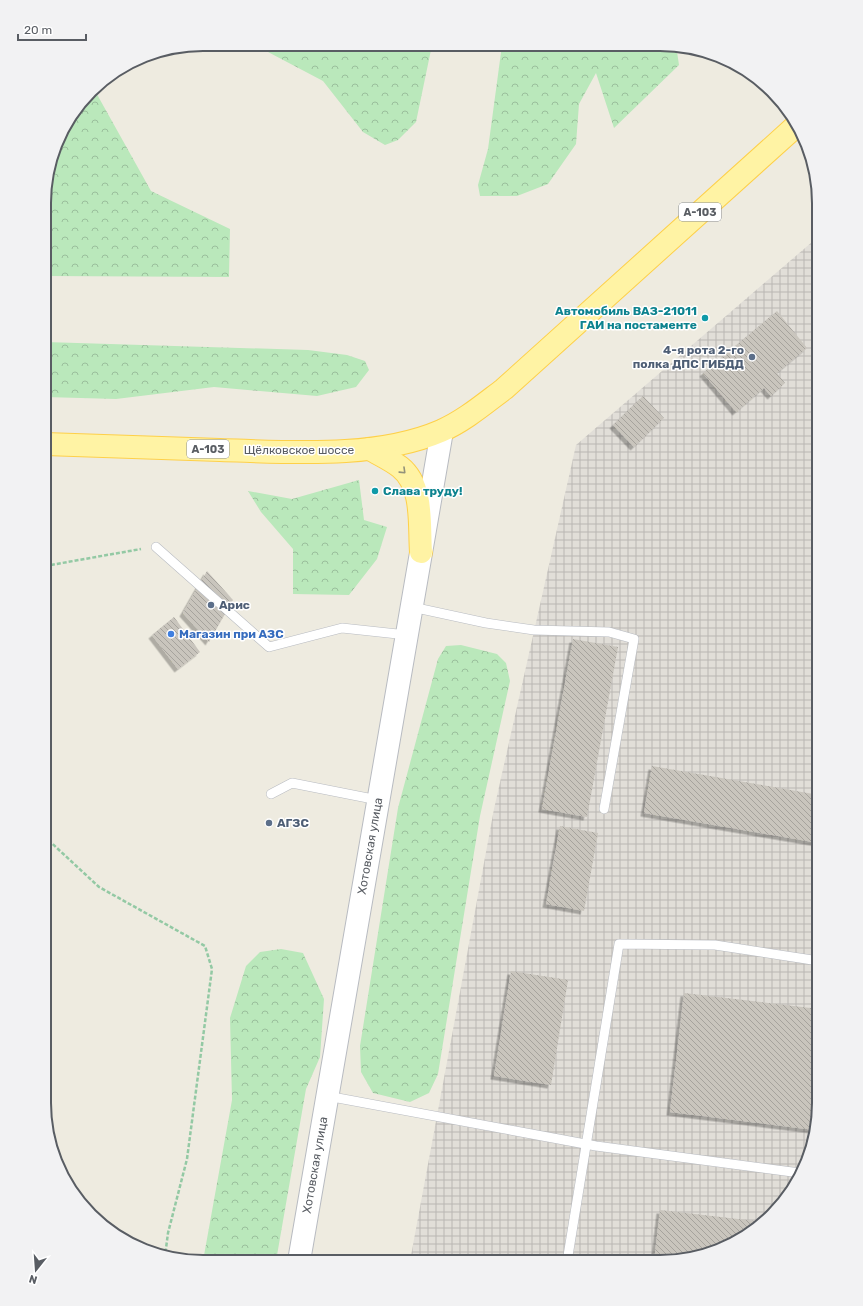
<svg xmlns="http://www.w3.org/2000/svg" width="863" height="1306" font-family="Rubik,sans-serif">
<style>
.industrial{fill:url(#industrial-grid)}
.forest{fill:url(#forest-crowns)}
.building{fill:url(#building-back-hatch);filter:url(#shadow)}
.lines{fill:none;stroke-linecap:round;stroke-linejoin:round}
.service-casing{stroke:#b8bbc1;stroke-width:10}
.tertiary-casing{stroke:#b8bbc1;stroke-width:24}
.primary-casing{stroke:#fed049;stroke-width:24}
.path{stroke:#93c9a4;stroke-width:2.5;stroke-dasharray:4 2;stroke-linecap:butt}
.service{stroke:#fff;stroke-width:9}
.tertiary{stroke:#fff;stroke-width:22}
.primary{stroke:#fff3a4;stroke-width:22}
.oneway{stroke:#93927a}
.culture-dot{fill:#0f9aa8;stroke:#fff;stroke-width:1.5}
.service-dot{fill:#5c6f8a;stroke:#fff;stroke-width:1.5}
.shop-dot{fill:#3f7fe0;stroke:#fff;stroke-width:1.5}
.labels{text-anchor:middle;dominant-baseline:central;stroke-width:3;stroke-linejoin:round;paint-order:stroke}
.shield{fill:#fff;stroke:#8b8e92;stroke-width:1}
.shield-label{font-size:11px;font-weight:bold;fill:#595d63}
.culture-label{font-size:12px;font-weight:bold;fill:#0d838f;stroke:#fff;text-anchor:end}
.service-label{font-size:12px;font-weight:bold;fill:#4e5e75;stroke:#fff;text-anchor:start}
.street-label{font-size:12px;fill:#595d63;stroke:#fff}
.shop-label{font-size:12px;font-weight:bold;fill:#366cbe;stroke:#fff;text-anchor:start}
.rim{fill:none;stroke:#595d63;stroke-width:2}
</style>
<defs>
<pattern id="industrial-grid" width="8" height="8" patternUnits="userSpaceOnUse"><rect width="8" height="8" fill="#e1ded8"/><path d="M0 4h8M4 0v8" fill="none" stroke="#b9b7b3"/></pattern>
<pattern id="forest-crowns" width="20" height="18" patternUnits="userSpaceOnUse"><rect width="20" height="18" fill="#bae8bb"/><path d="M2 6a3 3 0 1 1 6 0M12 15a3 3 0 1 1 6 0" fill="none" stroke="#9abf9c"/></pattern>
<pattern id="building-back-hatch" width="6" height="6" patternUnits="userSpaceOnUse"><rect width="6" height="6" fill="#c9c5bd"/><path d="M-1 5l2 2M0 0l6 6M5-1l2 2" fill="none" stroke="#a6a39d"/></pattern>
<filter id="shadow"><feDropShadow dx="-3.5" dy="3.5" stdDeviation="0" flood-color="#0004"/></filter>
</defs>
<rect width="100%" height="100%" fill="#eeebe0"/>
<!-- industrial -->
<path class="industrial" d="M819 236V1113L810 1154 786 1200 757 1229 721 1250 660 1262 410 1261 494 809 576 445Z"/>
<!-- forest -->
<g class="forest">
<path d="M262 44 432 45 416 122 398 140 385 145 363 132 323 81 268 52Z"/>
<path d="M502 45H676L679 65 614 128 596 73 579 104 576 144 548 184 517 196H480L478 185 488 149Z"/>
<path d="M94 89 151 191 230 229 229 277 45 276V183L61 133Z"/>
<path d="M45 342 308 350 347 355 365 361 369 370 356 387 317 396 214 387 116 399 45 397Z"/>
<path d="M359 480 364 520 387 527 377 559 349 595 293 594V549L261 512 248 491 292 499Z"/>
<path d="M461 645 497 654 506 663 510 681 480 816 438 1074 429 1093 410 1102 373 1093 361 1072 360 1046 398 808 438 659 446 646Z"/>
<path d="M281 949 303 953 324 999 320 1057 306 1089 276 1261H203L232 1100 230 1018 246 966 260 952Z"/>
</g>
<!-- building -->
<g class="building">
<path d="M777 311 807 348 777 373 785 383 771 396 764 388 736 412 703 373Z"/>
<path d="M643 396 664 418 634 447 613 425Z"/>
<path d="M207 571 233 600 209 642 183 613Z"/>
<path d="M174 617 200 652 178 669 152 635Z"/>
<path d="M573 639 618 647 587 817 542 809Z"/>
<path d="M652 766 819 795V843L644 813Z"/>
<path d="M560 826 598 833 584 911 546 904Z"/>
<path d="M511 971 568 980 551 1085 494 1076Z"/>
<path d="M684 993 819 1009V1113L815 1130 670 1112Z"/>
<path d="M660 1210 764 1222 757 1229 721 1250 654 1262Z"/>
<path d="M500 1255 528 1260 527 1262H498Z"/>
</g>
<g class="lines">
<defs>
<g id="service">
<path d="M156 547 269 647 342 628 407 635"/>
<path d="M412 607 486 623 534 630 609 632 634 639 604 809"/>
<path d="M271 794 292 783 378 800"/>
<path d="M327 1096 596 1146 800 1173"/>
<path d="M567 1262 619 944 715 945 819 961"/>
</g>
<path id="tertiary" d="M299 1261 442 431"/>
<g id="primary">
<path d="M45 444C103 446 162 448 220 450 290 452 376 459 441 431 464 421 484 404 504 389L797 125"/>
<path d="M370 449C380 455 391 460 400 467 424 486 419 525 421 552"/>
</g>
</defs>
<!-- service casing -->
<use href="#service" class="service-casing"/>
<!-- tertiary casing -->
<use href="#tertiary" class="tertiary-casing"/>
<!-- primary casing -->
<use href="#primary" class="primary-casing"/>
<!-- path -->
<g class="path">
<path d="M45 566 141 549"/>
<path d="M44 836 99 887 205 946 212 969 187 1159 168 1233 165 1256"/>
</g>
<!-- service -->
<use href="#service" class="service"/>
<!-- tertiary -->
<use href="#tertiary" class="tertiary"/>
<!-- primary -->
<use href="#primary" class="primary"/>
</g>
<!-- one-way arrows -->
<defs><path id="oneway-chevron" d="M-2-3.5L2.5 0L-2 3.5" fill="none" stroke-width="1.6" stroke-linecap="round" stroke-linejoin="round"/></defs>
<use class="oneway" href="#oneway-chevron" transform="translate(403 471) rotate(44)"/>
<!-- markers -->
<g class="culture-dot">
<circle cx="705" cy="318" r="4"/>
<circle cx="375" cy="491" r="4"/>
</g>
<g class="service-dot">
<circle cx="752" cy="357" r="4"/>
<circle cx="211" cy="605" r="4"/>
<circle cx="269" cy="823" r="4"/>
</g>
<circle class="shop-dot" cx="171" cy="634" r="4"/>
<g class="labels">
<!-- shield labels -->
<g class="shield">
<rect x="679" y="203" width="42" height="18" rx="3"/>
<rect x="187" y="440" width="42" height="18" rx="3"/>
</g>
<g class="shield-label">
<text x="700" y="212">А-103</text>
<text x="208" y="449">А-103</text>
</g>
<!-- culture labels -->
<g class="culture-label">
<text x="697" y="311">Автомобиль ВАЗ-21011<tspan x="697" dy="14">ГАИ на постаменте</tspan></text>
<text x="383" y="491" text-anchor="start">Слава труду!</text>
</g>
<!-- service labels -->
<g class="service-label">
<text x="744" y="350" text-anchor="end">4-я рота 2-го<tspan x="744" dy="14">полка ДПС ГИБДД</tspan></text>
<text x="219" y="605">Арис</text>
<text x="277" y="823">АГЗС</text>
</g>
<!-- street labels -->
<g class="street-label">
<text x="299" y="450">Щёлковское шоссе</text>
<text transform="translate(370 846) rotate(-80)">Хотовская улица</text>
<text transform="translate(315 1165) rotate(-80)">Хотовская улица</text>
</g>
<!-- shop labels -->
<g class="shop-label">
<text x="179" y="634">Магазин при АЗС</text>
</g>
</g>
<!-- crop -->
<path d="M0 0H863V1306H0ZM203 51H660A152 152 0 0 1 812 203V1103A152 152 0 0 1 660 1255H203A152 152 0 0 1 51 1103V203A152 152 0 0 1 203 51Z" fill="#f2f2f3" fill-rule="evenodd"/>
<path class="rim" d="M203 51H660A152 152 0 0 1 812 203V1103A152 152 0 0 1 660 1255H203A152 152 0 0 1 51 1103V203A152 152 0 0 1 203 51Z"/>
<!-- north arrow -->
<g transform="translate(36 1270) rotate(197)" stroke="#ffffff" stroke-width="3" paint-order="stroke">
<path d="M0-3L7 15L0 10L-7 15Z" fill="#595d63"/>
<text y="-6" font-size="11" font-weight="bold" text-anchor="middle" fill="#595d63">N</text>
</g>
<!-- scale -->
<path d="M18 34v6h68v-6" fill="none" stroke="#595d63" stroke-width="2"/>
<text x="24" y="34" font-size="12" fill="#595d63" stroke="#ffffff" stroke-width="3" paint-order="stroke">20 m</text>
</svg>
